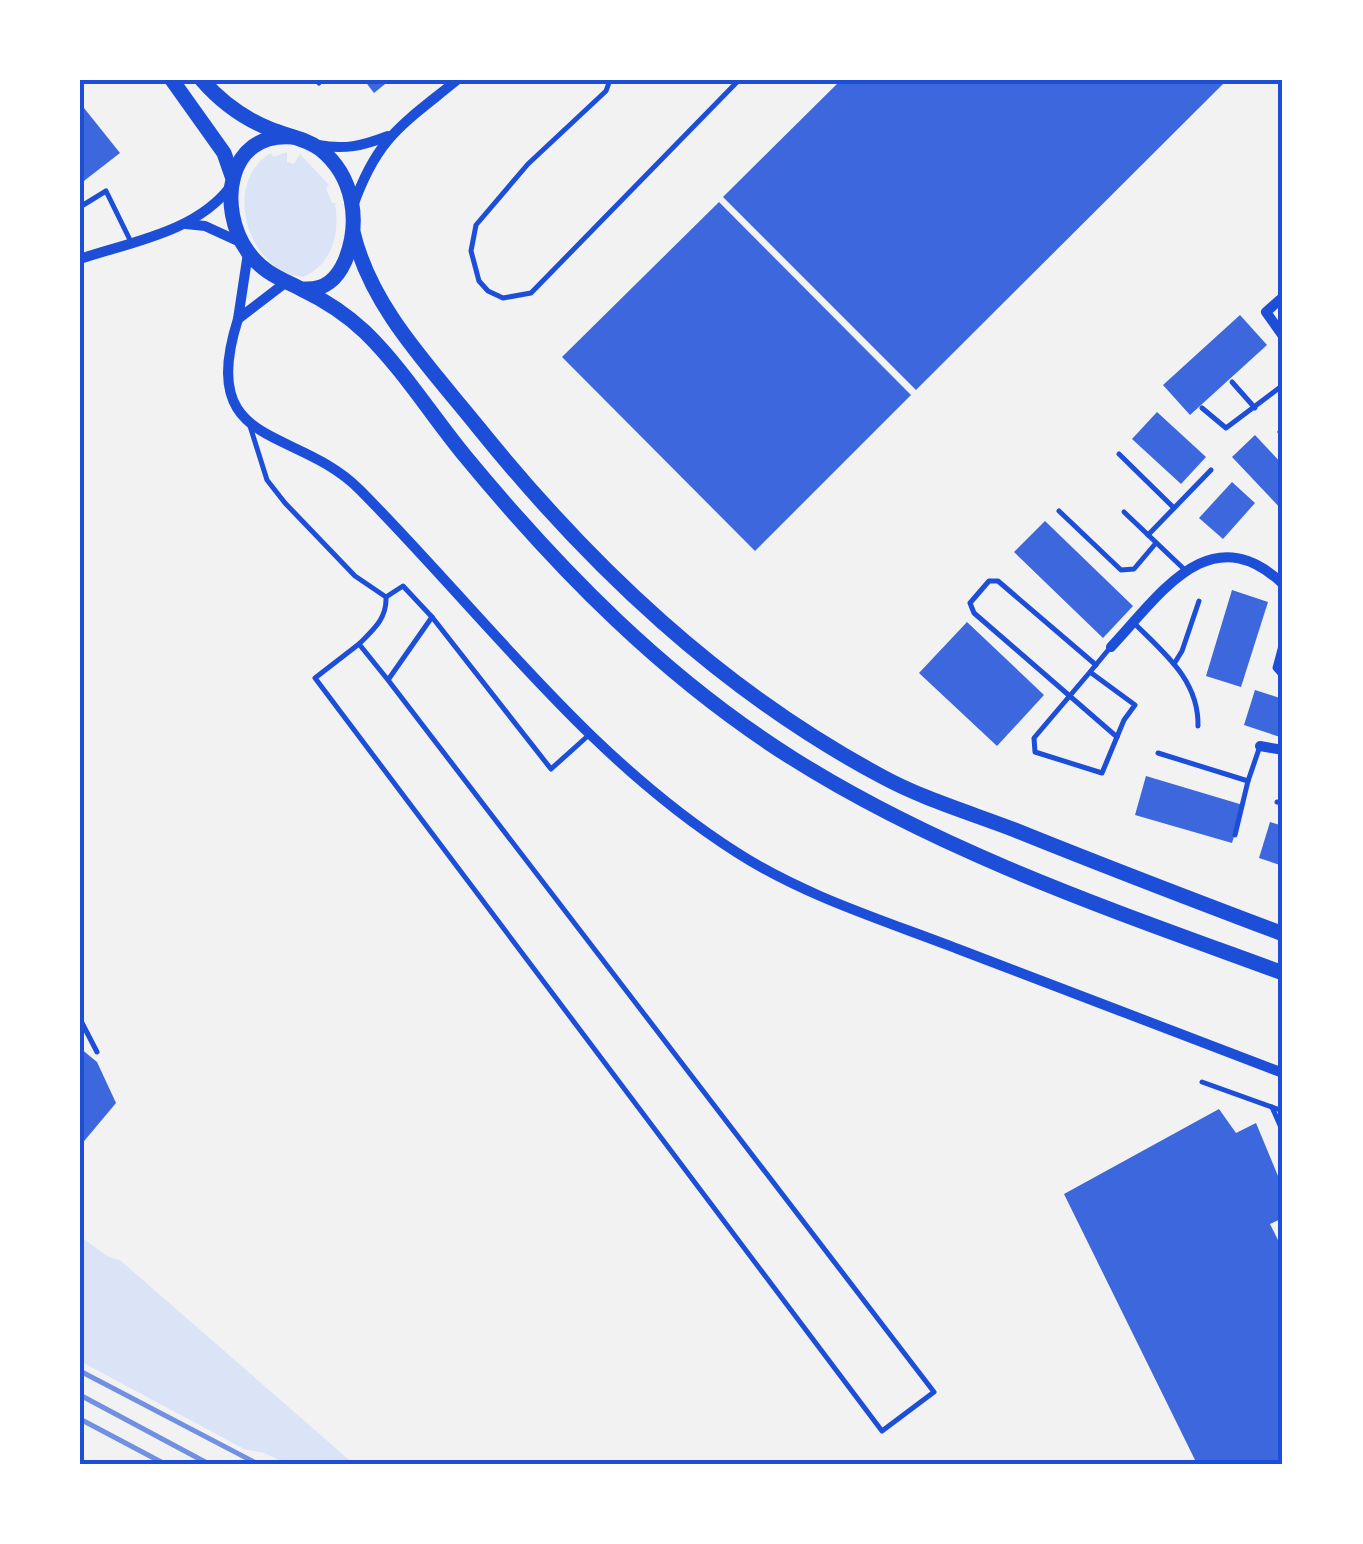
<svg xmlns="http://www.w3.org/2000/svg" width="1363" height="1544" font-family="'Space Grotesk',sans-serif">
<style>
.green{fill:#dbe4f7}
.building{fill:#3d67dc}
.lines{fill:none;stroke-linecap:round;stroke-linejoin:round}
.service{stroke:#1d4ed8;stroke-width:5}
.minor{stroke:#1d4ed8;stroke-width:10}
.trunk{stroke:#1d4ed8;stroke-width:15}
.rail{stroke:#7290e2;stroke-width:5}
.neatline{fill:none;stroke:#1d4ed8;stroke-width:4}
</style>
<rect width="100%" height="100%" fill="#f2f2f2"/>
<!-- green -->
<g class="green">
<path d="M287 152V162L294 164 300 154 329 185 326 188 332 203H335C340 233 333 264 303 277 247 272 221 182 271 153L273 157Z"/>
<path d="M80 1236 107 1256 121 1261 354 1464H287L264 1453 244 1449 80 1361Z"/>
</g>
<!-- building -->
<g class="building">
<path d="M364 80H390L374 93Z"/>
<path d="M841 80H1227L916 390 723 197Z"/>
<path d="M80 103 120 153 80 184Z"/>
<path d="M719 202 911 395 755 551 562 357Z"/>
<path d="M1240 315 1267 345 1190 415 1163 385Z"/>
<path d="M1157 412 1206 457 1181 484 1132 439Z"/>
<path d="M1255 435 1283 465V511L1232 457Z"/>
<path d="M1232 482 1255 503 1223 539 1199 518Z"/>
<path d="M1045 521 1133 606 1103 638 1014 552Z"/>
<path d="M1232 590 1268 602 1241 687 1206 676Z"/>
<path d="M967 622 1044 695 997 746 919 673Z"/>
<path d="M1255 690 1283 699V738L1244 725Z"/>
<path d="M1146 776 1243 805 1232 843 1135 815Z"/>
<path d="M1270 822 1283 826V866L1259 858Z"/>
<path d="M80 1048 97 1062 116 1103 80 1146Z"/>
<path d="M1219 1109 1236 1133 1256 1123 1283 1188V1218L1270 1224 1283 1250V1464H1197L1064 1194Z"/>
</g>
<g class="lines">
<!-- service -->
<g class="service">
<path d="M316 80 319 83"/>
<path d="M610 80 606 91 528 164 476 225 471 251 479 281 488 291 503 298 531 293 739 80"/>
<path d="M80 207 106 191 131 242"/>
<path d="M1232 382 1255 408"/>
<path d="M1202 408 1226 428 1283 385"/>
<path d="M250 426 267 480 285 503 355 576 386 597C387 619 373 630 359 644"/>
<path d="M1280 432 1283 430"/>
<path d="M1119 454 1174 508"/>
<path d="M1059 511 1121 570 1134 569 1156 543"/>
<path d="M1124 512 1185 570"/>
<path d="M1148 535 1211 470"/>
<path d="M386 597 403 586 432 617 551 769 590 734"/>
<path d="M1134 623C1164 653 1199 680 1198 726"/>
<path d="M1283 638 1275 668 1283 677"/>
<path d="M1174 664 1182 651 1199 601"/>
<path d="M1096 665 998 581H989L970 603 974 613 1117 737"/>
<path d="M1090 672 1135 705 1124 720 1102 773 1035 752 1034 738 1090 672 1109 649"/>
<path d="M388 680 359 644 315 678 882 1431 934 1392 388 680 432 617"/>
<path d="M1158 753 1248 781 1260 746"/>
<path d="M1277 802 1283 803"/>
<path d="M1235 835 1248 781"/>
<path d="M80 1019 97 1052"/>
<path d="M1202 1082 1283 1111"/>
<path d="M1272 1107 1283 1132"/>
</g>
<!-- minor -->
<g class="minor">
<path d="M318 145C345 150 362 146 388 136"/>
<path d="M353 206C378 136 402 125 457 80"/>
<path d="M186 224 205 226 240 242"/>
<path d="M248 253 238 319 285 283"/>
<path d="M80 259C130 242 196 232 230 187"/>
<path d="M1283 297 1266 312 1283 336"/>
<path d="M238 319C196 451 296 425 360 490 483 614 587 757 736 852 804 896 883 920 958 949 1066 990 1175 1032 1283 1073"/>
<path d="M1111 647C1160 595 1210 515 1283 584"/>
<path d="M1260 746 1283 750"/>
</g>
<!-- trunk -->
<g class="trunk">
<path d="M172 80 224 153 232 176"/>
<path d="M202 80C221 102 243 118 270 129 287 136 305 138 320 149 354 176 361 222 345 261 337 279 325 290 305 289"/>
<path d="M293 137C226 131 217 209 248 252 263 273 282 279 303 290 326 301 347 315 365 332 403 369 432 416 465 456 560 571 665 678 792 758 942 853 1117 912 1283 973"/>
<path d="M353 232C371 308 430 367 478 427 591 567 722 691 881 776 923 799 971 813 1015 830 1104 866 1193 900 1283 934"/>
</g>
<!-- rail -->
<g class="rail">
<path d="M80 1371 258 1464"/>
<path d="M80 1395 209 1464"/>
<path d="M80 1419 165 1464"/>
</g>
</g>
<!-- border -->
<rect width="1363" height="1544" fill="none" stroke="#ffffff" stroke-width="165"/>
<rect x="82" y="82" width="1198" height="1380" class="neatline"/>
</svg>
